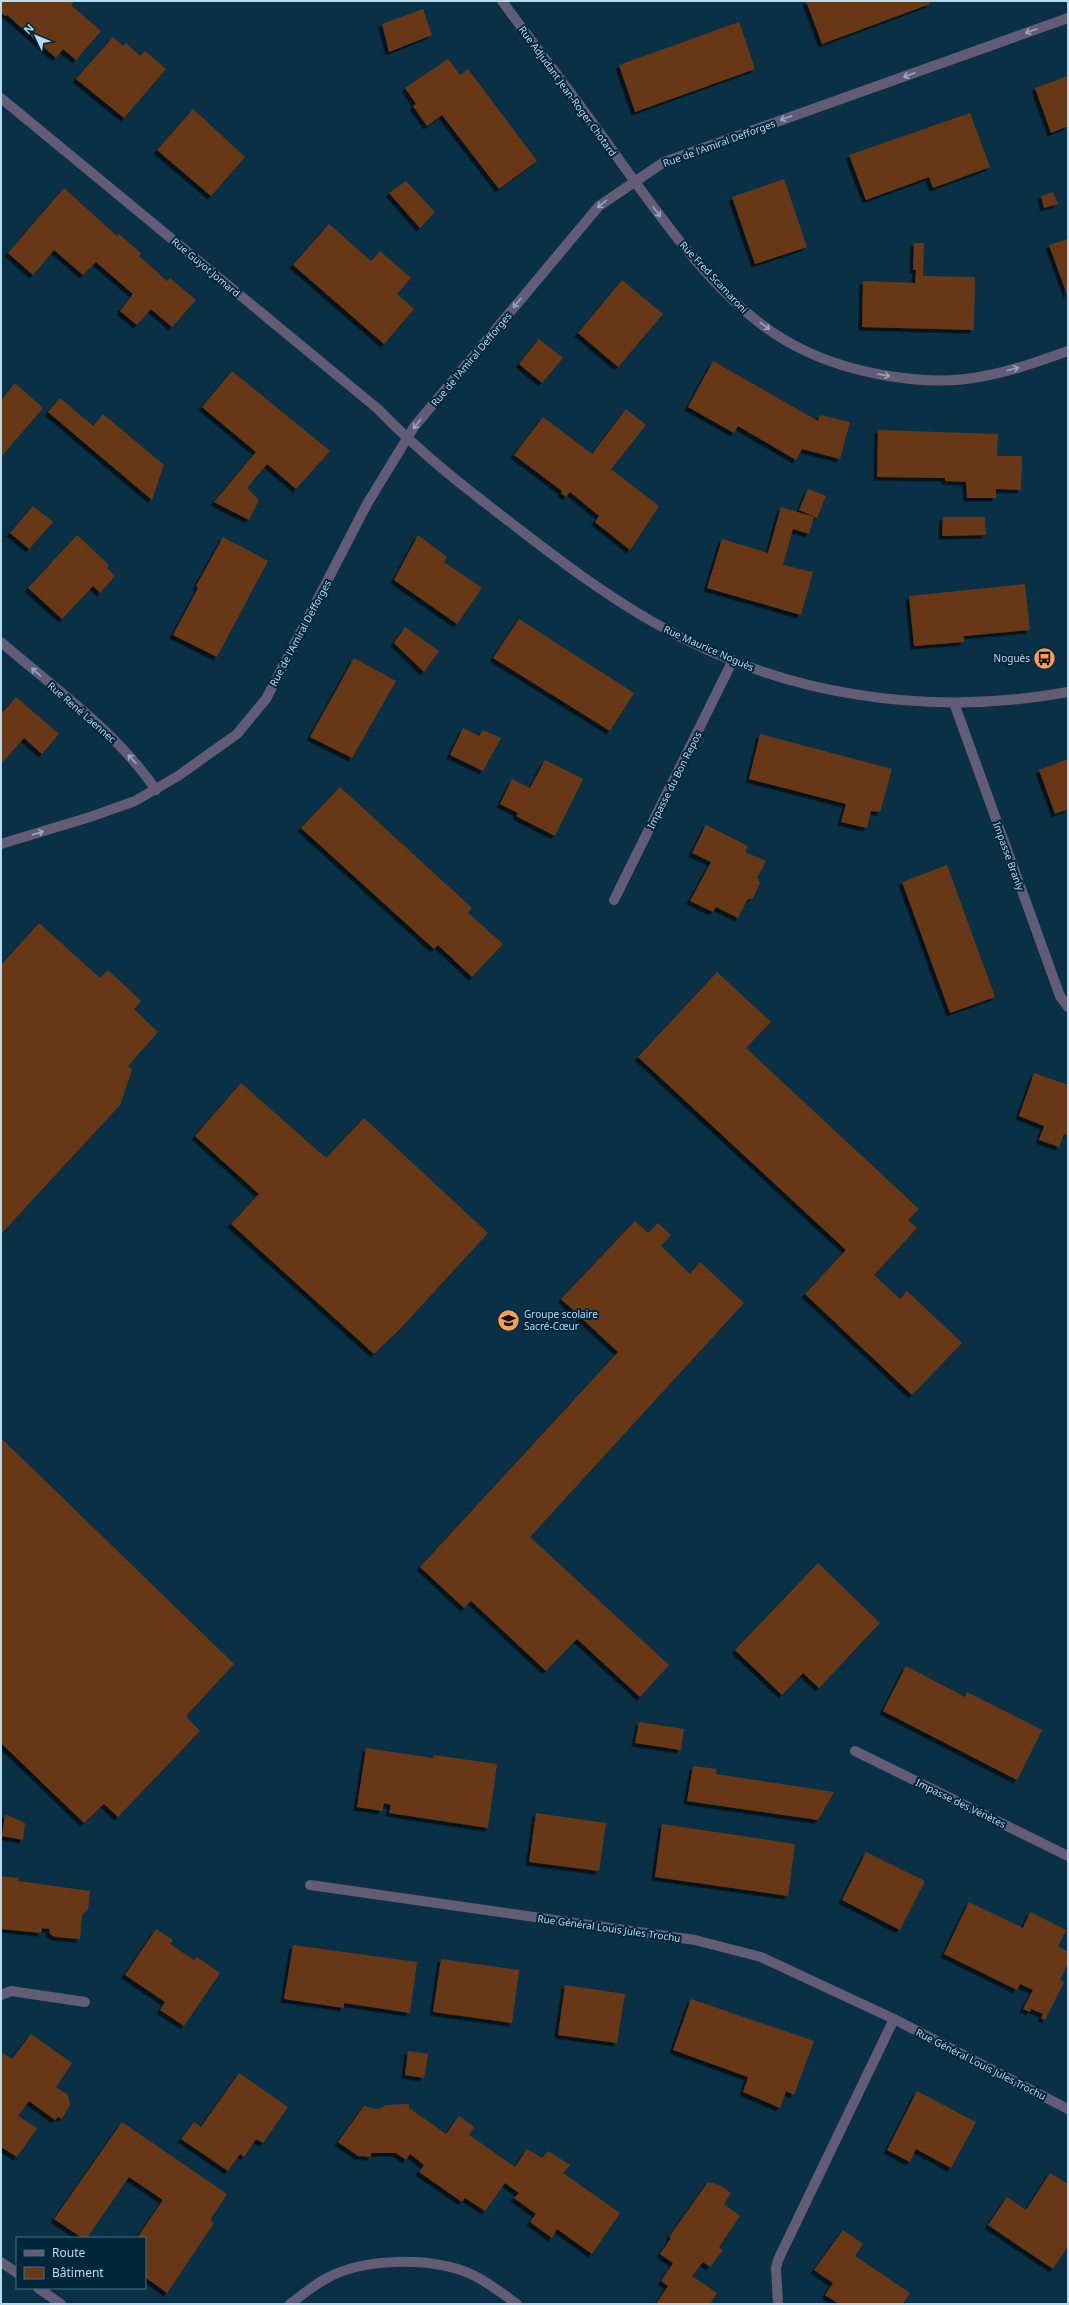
<svg xmlns="http://www.w3.org/2000/svg" width="1069" height="2305" font-family="'Noto Sans',sans-serif">
<style>
.building{fill:#673915;filter:url(#shadow)}
.lines{fill:none;stroke-linecap:round;stroke-linejoin:round}
.lane{stroke:#625c76;stroke-width:10}
.street{stroke:#625c76;stroke-width:10}
.oneway{stroke:#96a8bf}
.labels{text-anchor:middle;dominant-baseline:central;stroke-width:4;stroke-linejoin:round;paint-order:stroke}
.street-label{font-size:10px;fill:#b8daef;stroke:#002639}
.poi-label{font-size:10px;fill:#b8daef;stroke:#002639;text-anchor:end}
</style>
<defs>
<filter id="shadow"><feDropShadow dx="-3.5" dy="3.5" stdDeviation="0" flood-color="#0009"/></filter>
</defs>
<rect width="100%" height="100%" fill="#093044"/>
<!-- building -->
<g class="building">
<path d="M1 1H75L71 5 101 31 76 60 63 49 56 58 7 15 5 16 1 13Z"/>
<path d="M806 1H929L930 4 822 44Z"/>
<path d="M423 9 432 35 389 52 382 24Z"/>
<path d="M739 22 755 69 635 112 619 65Z"/>
<path d="M113 37 123 46 126 43 140 56 145 51 166 69 124 118 76 79Z"/>
<path d="M448 59 460 75 468 69 537 161 499 189 442 115 427 126 413 106 416 104 405 88Z"/>
<path d="M1068 76V126L1051 133 1035 88Z"/>
<path d="M193 109 245 157 211 196 157 150Z"/>
<path d="M970 113 990 167 933 188 929 177 866 200 849 155Z"/>
<path d="M784 179 807 247 755 264 732 197Z"/>
<path d="M406 181 435 212 420 228 389 193Z"/>
<path d="M64 188 117 236 119 234 141 253 139 256 167 281 170 278 196 300 172 327 151 309 137 325 120 311 133 294 96 262 83 275 54 250 33 275 8 253Z"/>
<path d="M1053 192 1058 204 1044 208 1041 196Z"/>
<path d="M329 224 371 261 380 251 411 278 397 294 414 309 384 344 293 265Z"/>
<path d="M1068 239V297L1049 245Z"/>
<path d="M914 243H924L923 276 975 277 974 330 862 327 863 281 915 283 916 270H913Z"/>
<path d="M622 280 663 314 618 367 578 333Z"/>
<path d="M539 339 563 358 542 383 519 364Z"/>
<path d="M713 361 818 421 820 415 850 422 840 459 802 449 796 460 738 426 734 433 688 407Z"/>
<path d="M232 371 330 451 296 489 267 464 247 488 259 500 249 520 214 502 256 452 202 407Z"/>
<path d="M15 383 43 408 1 457V400Z"/>
<path d="M60 398 93 426 103 414 164 465 152 500 48 412Z"/>
<path d="M626 409 646 425 611 469 659 506 630 550 595 522 599 516 570 492 566 497 561 493 562 491 514 455 543 417 592 454Z"/>
<path d="M878 430 998 434 997 456H1022L1021 490 996 489V498H967L966 482 945 481V478L877 477Z"/>
<path d="M808 489 826 496 817 518 799 510Z"/>
<path d="M33 506 53 522 29 549 10 533Z"/>
<path d="M781 507 814 517 809 534 793 529 783 565 813 572 801 615 707 588 722 539 768 553Z"/>
<path d="M943 517H985L986 535 942 536Z"/>
<path d="M77 535 109 565 107 568 115 576 100 593 93 586 62 619 28 588Z"/>
<path d="M418 535 447 557 444 562 482 588 457 624 394 580Z"/>
<path d="M223 537 268 561 217 657 173 635 198 588 196 586Z"/>
<path d="M1025 584 1030 630 964 636V642L914 646 909 596Z"/>
<path d="M519 619 634 693 610 731 493 658Z"/>
<path d="M405 627 439 651 424 672 394 643Z"/>
<path d="M354 658 396 681 352 758 310 737Z"/>
<path d="M16 697 59 734 42 754 24 738 1 764V711L3 712Z"/>
<path d="M463 728 479 736 483 730 501 738 483 771 450 755Z"/>
<path d="M760 734 892 769 880 812 871 811 867 828 841 822 846 804 749 779Z"/>
<path d="M1068 759V809L1055 814 1039 770Z"/>
<path d="M545 760 583 779 555 836 516 816 518 813 500 804 512 779 530 788Z"/>
<path d="M340 787 472 908 468 913 503 944 472 977 438 945 434 949 301 828Z"/>
<path d="M706 825 748 846 745 852 766 861 757 878 760 883 753 898 747 900 738 918 716 907 713 912 690 901 711 862 692 853Z"/>
<path d="M947 865 995 997 950 1013 902 882Z"/>
<path d="M39 923 100 978 108 970 141 1001 134 1009 158 1032 128 1066 132 1070 120 1105 1 1234V965Z"/>
<path d="M717 972 771 1022 746 1048 919 1209 908 1220 917 1228 874 1275 900 1299 907 1291 962 1343 912 1395 805 1294 846 1250 638 1057Z"/>
<path d="M1034 1073 1068 1085V1135L1064 1134 1059 1147 1039 1140 1044 1126 1019 1116Z"/>
<path d="M241 1083 326 1158 364 1118 488 1233 400 1329 374 1354 231 1224 259 1194 195 1136Z"/>
<path d="M635 1221 648 1233 658 1223 671 1235 661 1246 690 1274 700 1262 744 1303 530 1537 669 1665 640 1697 577 1639 546 1671 471 1601 464 1608 420 1567 618 1352 561 1299Z"/>
<path d="M1 1438 234 1664 186 1716 200 1731 118 1817 104 1804 84 1823 1 1743Z"/>
<path d="M818 1563 880 1623 819 1688 803 1673 782 1695 735 1650Z"/>
<path d="M906 1666 965 1697 967 1692 1042 1730 1017 1780 883 1711Z"/>
<path d="M639 1722 684 1729 681 1750 635 1743Z"/>
<path d="M366 1748 433 1758 434 1755 497 1764 488 1828 389 1813 391 1805 384 1803 382 1811 357 1807Z"/>
<path d="M693 1766 717 1769 716 1774 834 1792 818 1820 687 1801Z"/>
<path d="M536 1813 606 1823 599 1871 529 1862Z"/>
<path d="M5 1814 25 1823 23 1840 2 1836Z"/>
<path d="M662 1824 795 1844 788 1896 655 1877Z"/>
<path d="M866 1852 925 1881 900 1930 842 1900Z"/>
<path d="M1 1876 19 1878 18 1881 90 1891 88 1909 82 1915 80 1939 55 1937 50 1934 49 1929 42 1928 41 1933 1 1929Z"/>
<path d="M969 1902 1023 1928 1030 1912 1066 1930 1058 1946 1068 1952V1963L1060 1980 1064 1982 1045 2020 1041 2018 1043 2014 1031 2009 1030 2012 1023 2009 1033 1990 1020 1984 1017 1990 944 1954Z"/>
<path d="M156 1929 173 1940 170 1944 194 1960 197 1957 220 1973 184 2026 160 2010 165 2002 125 1975Z"/>
<path d="M293 1945 417 1962 410 2013 344 2003V2008L284 1999Z"/>
<path d="M441 1959 519 1970 512 2023 433 2012Z"/>
<path d="M565 1985 625 1994 617 2043 558 2035Z"/>
<path d="M691 1999 814 2041 794 2095 786 2091 780 2108 743 2092 748 2077 673 2050Z"/>
<path d="M31 2034 72 2063 56 2087 68 2095 70 2105 62 2119 58 2117 55 2120 29 2101 18 2116 37 2128 17 2157 1 2147V2055L3 2053 12 2059Z"/>
<path d="M408 2051 428 2054 424 2078 405 2075Z"/>
<path d="M239 2073 288 2107 263 2143 256 2139 244 2157 240 2154 228 2171 181 2139 194 2122 201 2127Z"/>
<path d="M917 2091 976 2122 951 2168 916 2149 910 2162 887 2150Z"/>
<path d="M409 2104V2108L446 2134 459 2116 474 2127 469 2135 515 2167 527 2149 542 2158 548 2151 570 2165 563 2173 620 2213 592 2254 557 2229 552 2238 530 2222 536 2214 514 2198 519 2193 505 2183 485 2211 465 2198 462 2202 419 2172 424 2165 410 2154 406 2160 396 2153H371V2157L358 2156 338 2142 364 2106 375 2109 382 2108 385 2105Z"/>
<path d="M122 2122 227 2194 210 2220 214 2223 167 2293 145 2277V2238H137L163 2200 129 2177 87 2238H82L54 2219Z"/>
<path d="M1050 2173 1068 2184V2246L1053 2269 988 2225 1007 2197 1026 2210Z"/>
<path d="M708 2182 720 2185 731 2193 724 2204 740 2216 719 2247 723 2250 710 2267 703 2262 692 2276 717 2293 710 2304H656L668 2286 661 2281 673 2263 660 2254 671 2238 669 2237Z"/>
<path d="M843 2230 863 2244 855 2256 910 2293 903 2304H839L825 2295 833 2283 814 2270Z"/>
</g>
<g class="lines">
<!-- lane -->
<path class="lane" d="M1 1995 11 1991 85 2002"/>
<!-- street -->
<g class="street">
<path d="M502 1C538 50 575 98 610 147 655 210 716 299 783 339 813 357 849 369 883 375 916 381 947 383 979 377 1010 372 1039 361 1068 351"/>
<path d="M1 98 378 409C420 453 467 489 515 526 559 560 604 594 653 622 778 695 926 718 1068 692"/>
<path d="M1 642C54 688 116 731 156 790"/>
<path d="M954 703 1060 996 1068 1007"/>
<path d="M1 844 90 817 135 801 178 776 237 734 266 699 367 504 414 427 599 206 664 162 1068 18"/>
<path d="M614 900 733 660"/>
<path d="M855 1751 1068 1856"/>
<path d="M310 1885 695 1940 761 1957 894 2019 1068 2109"/>
<path d="M1 2262 17 2273"/>
<path d="M38 2288 61 2304"/>
<path d="M290 2304C302 2295 314 2285 327 2278 366 2257 434 2257 473 2275 489 2283 503 2294 517 2304"/>
<path d="M778 2304 776 2268 778 2260 894 2019"/>
</g>
</g>
<!-- one-way arrows -->
<defs><path id="oneway-shaft" d="M-6 0H5M1.5-3L5.5 0L1.5 3" fill="none" stroke-width="1.6" stroke-linecap="round" stroke-linejoin="round"/></defs>
<g class="oneway">
<use href="#oneway-shaft" transform="translate(1031 31) rotate(160)"/>
<use href="#oneway-shaft" transform="translate(909 75) rotate(160)"/>
<use href="#oneway-shaft" transform="translate(786 118) rotate(160)"/>
<use href="#oneway-shaft" transform="translate(602 204) rotate(141)"/>
<use href="#oneway-shaft" transform="translate(657 212) rotate(53)"/>
<use href="#oneway-shaft" transform="translate(517 303) rotate(130)"/>
<use href="#oneway-shaft" transform="translate(765 326) rotate(37)"/>
<use href="#oneway-shaft" transform="translate(1013 369) rotate(-14)"/>
<use href="#oneway-shaft" transform="translate(884 375) rotate(10)"/>
<use href="#oneway-shaft" transform="translate(417 424) rotate(127)"/>
<use href="#oneway-shaft" transform="translate(36 672) rotate(-139)"/>
<use href="#oneway-shaft" transform="translate(132 759) rotate(-133)"/>
<use href="#oneway-shaft" transform="translate(38 833) rotate(-16)"/>
</g>
<!-- icons -->
<defs>
<symbol id="bus-disc" viewBox="-11 -11 22 22"><circle r="9.5" fill="#fd9d55" stroke="#002639"/><path d="M-5-6H5V4H4V6H2V4H-2V6H-4V4H-5ZM-3.5-4V0h7V-4ZM-3.5 1.2v1.5H-2V1.2ZM2 1.2v1.5H3.5V1.2Z" fill="#111"/></symbol>
<symbol id="school-disc" viewBox="-11 -11 22 22"><circle r="9.5" fill="#fd9d55" stroke="#002639"/><path d="M0-5L7-2L0 1L-7-2ZM-4 1L0 2.5L4 1V4Q0 6-4 4Z" fill="#111"/></symbol>
</defs>
<g fill-rule="evenodd">
<use href="#bus-disc" x="1032" y="646" width="25" height="25"/>
<use href="#school-disc" x="496" y="1308" width="25" height="25"/>
</g>
<g class="labels">
<!-- street labels -->
<g class="street-label">
<text transform="translate(568 91) rotate(54)">Rue Adjudant Jean-Roger Chotard</text>
<text transform="translate(719 143) rotate(-20)">Rue de l'Amiral Defforges</text>
<text transform="translate(206 267) rotate(40)">Rue Guyot Jomard</text>
<text transform="translate(714 277) rotate(47)">Rue Fred Scamaroni</text>
<text transform="translate(471 359) rotate(-50)">Rue de l'Amiral Defforges</text>
<text transform="translate(300 633) rotate(-62)">Rue de l'Amiral Defforges</text>
<text transform="translate(709 648) rotate(24)">Rue Maurice Noguès</text>
<text transform="translate(82 712) rotate(41)">Rue René Laennec</text>
<text transform="translate(674 780) rotate(-63)">Impasse du Bon Repos</text>
<text transform="translate(1009 856) rotate(70)">Impasse Branly</text>
<text transform="translate(961 1803) rotate(26)">Impasse des Vénètes</text>
<text transform="translate(609 1928) rotate(8)">Rue Général Louis Jules Trochu</text>
<text transform="translate(981 2064) rotate(27)">Rue Général Louis Jules Trochu</text>
</g>
<!-- poi labels -->
<g class="poi-label">
<text x="1030" y="658">Noguès</text>
<text x="524" y="1314" text-anchor="start">Groupe scolaire<tspan x="524" dy="12">Sacré-Cœur</tspan></text>
</g>
</g>
<!-- border -->
<rect width="1069" height="2305" fill="none" stroke="#b8daef" stroke-width="4"/>
<!-- legend -->
<rect x="16" y="2237" width="130" height="52" fill="#002639" stroke="#4a6e82"/>
<rect x="24" y="2250" width="20" height="6" fill="#625c76" stroke="#4a6e82"/>
<text x="52" y="2257" font-size="12" fill="#b8daef">Route</text>
<rect x="24" y="2267" width="20" height="12" fill="#673915" stroke="#4a6e82"/>
<text x="52" y="2277" font-size="12" fill="#b8daef">Bâtiment</text>
<!-- north arrow -->
<g transform="translate(36 36) rotate(314)" stroke="#002639" stroke-width="3" paint-order="stroke">
<path d="M0-3L7 15L0 10L-7 15Z" fill="#b8daef"/>
<text y="-6" font-size="11" font-weight="bold" text-anchor="middle" fill="#b8daef">N</text>
</g>
</svg>
